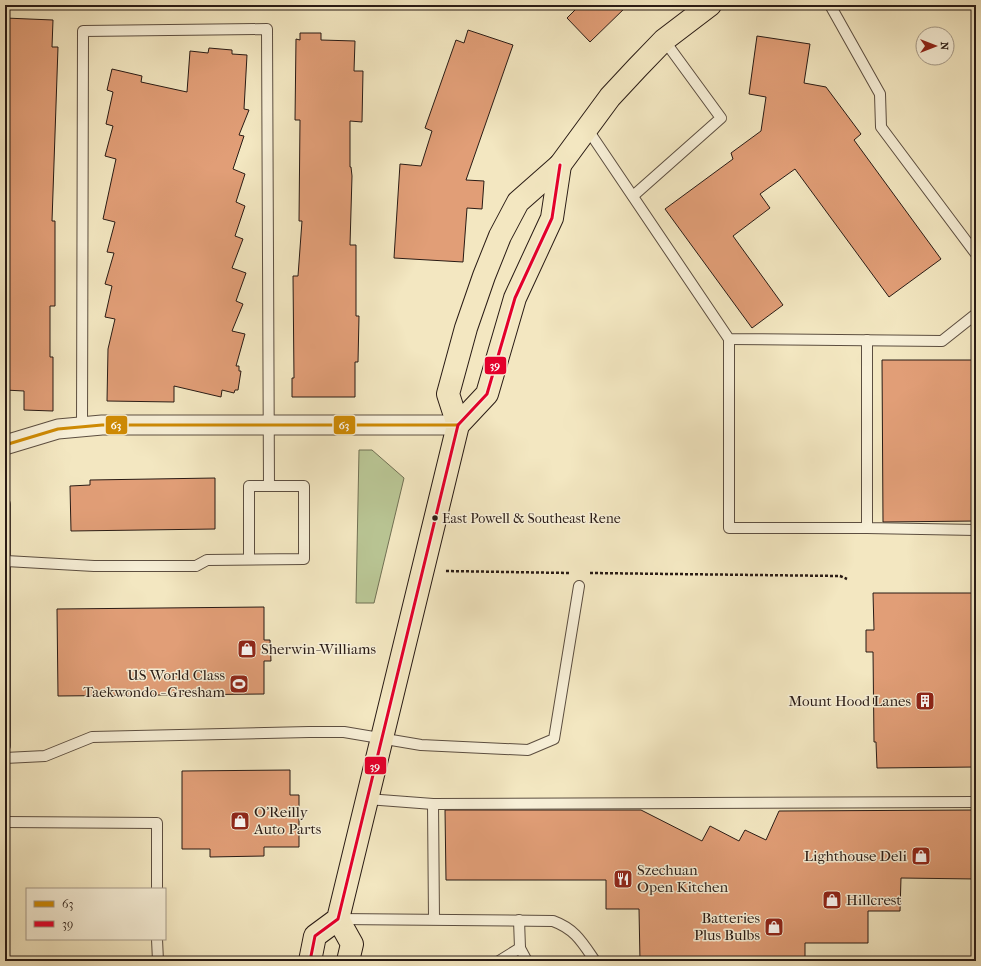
<svg xmlns="http://www.w3.org/2000/svg" width="981" height="966" font-family="'IM FELL French Canon',serif">
<style>
.green{fill:#b9c594;stroke:#717054}
.building{fill:#e19e77;stroke:#291b15}
.lines{fill:none;stroke-linecap:round;stroke-linejoin:round}
.lane-casing{stroke:#5c4e40;stroke-width:12}
.street-casing{stroke:#5c4e40;stroke-width:21}
.primary-casing{stroke:#291b15;stroke-width:24}
.path{stroke:#291b15;stroke-width:2.5;stroke-dasharray:3 2;stroke-linecap:butt}
.lane{stroke:#f7efd7;stroke-width:10}
.street{stroke:#f7efd7;stroke-width:19}
.primary{stroke:#f3e7c1;stroke-width:22}
.bus-1-casing{stroke:#f7efd7;stroke-width:6}
.bus-2-casing{stroke:#f7efd7;stroke-width:6}
.bus-1{stroke:#ce8a04;stroke-width:3}
.bus-2{stroke:#e4002b;stroke-width:3}
.bus-dot{fill:#291b15;stroke:#f7efd7;stroke-width:1.5}
.labels{text-anchor:middle;dominant-baseline:central;stroke-width:3;stroke-linejoin:round;paint-order:stroke}
.bus-label{font-size:14px;fill:#291b15;stroke:#f7efd7;text-anchor:start}
.poi-label{font-size:15px;fill:#291b15;stroke:#f7efd7;text-anchor:start}
.line-badge{stroke:#f7efd7;stroke-width:1.5}
.badge-label{font-size:11px;text-anchor:middle;font-weight:bold;fill:#fff}
</style>
<rect width="100%" height="100%" fill="#f3e7c1"/>
<filter id="stains"><feTurbulence type="fractalNoise" baseFrequency=".005" numOctaves="4"/><feColorMatrix values="0 0 0 0 .2 0 0 0 0 .09 0 0 0 0 .02 0 0 0 .5 -.17"/></filter>
<radialGradient id="worn" r=".72"><stop offset=".6" stop-color="#630" stop-opacity="0"/><stop offset="1" stop-color="#630" stop-opacity=".3"/></radialGradient>
<!-- green -->
<path class="green" d="M359 450H372L404 478 374 603H356Z"/>
<!-- building -->
<g class="building">
<path d="M580 5H628L590 42 567 18Z"/>
<path d="M5 18 53 20 52 47H58L52 221H55V306H50V357H53V411L24 410V391L5 390Z"/>
<path d="M468 30 513 45 466 180 484 181 482 209 467 208 463 262 394 258 400 164 421 166 432 131 425 128 456 40 464 43Z"/>
<path d="M300 33H321V40L355 41 354 71H363L362 122 350 121V167H351L352 176 350 245H356V316H359L358 362H355V397H292V378H294L293 276H298L302 221H299L300 120H295L296 39 300 40Z"/>
<path d="M757 36 810 44 804 83 826 87 861 134 854 140 941 259 889 297 795 169 760 194 770 208 733 236 783 305 752 328 665 209 733 159 731 153 761 131 766 97 749 94Z"/>
<path d="M209 48 232 50V54L247 55 244 109 249 110 239 135 244 136 233 169 245 174 236 202 245 206 235 236 243 239 232 268 246 273 236 301 243 304 232 331 245 334 236 366H239V371H241L238 390H235L234 393 222 390 221 397 174 386V402L107 401 108 349 115 319 105 317 112 286 105 284 114 253 107 252 115 222 103 219 116 159 105 156 113 126 106 124 113 92 107 90 112 69 142 76 141 82 187 92 190 51 208 53Z"/>
<path d="M882 360H976V521L883 522Z"/>
<path d="M215 478V529L71 531 70 486 90 485V480Z"/>
<path d="M873 593H976V767L877 768 876 742H874L873 652H866V630H874Z"/>
<path d="M264 607V640H270L271 661H264V694L58 696 57 609Z"/>
<path d="M290 770V795H299V847H264V856L210 857V849H182V771Z"/>
<path d="M445 810H641L702 841 710 826 739 841 745 830 766 840 779 811 976 810V879L901 878 900 911H868V943H805V961H640L639 909H606V880H446Z"/>
</g>
<g class="lines">
<defs>
<g id="lane">
<path d="M830 5 880 94 881 127 976 254"/>
<path d="M586 127 729 339 942 341 976 314"/>
<path d="M633 196 721 118 664 40"/>
<path d="M729 339V528H867"/>
<path d="M867 340V528L976 530"/>
<path d="M82 426 83 31 267 29 269 486"/>
<path d="M5 504V746"/>
<path d="M6 561 94 566H196L207 560 304 559V486H249V559"/>
<path d="M5 758 45 756 92 737 309 732H344L421 745 528 750 554 739 579 586"/>
<path d="M367 799 433 804 976 802"/>
<path d="M433 804 434 919"/>
<path d="M5 822 157 823V889"/>
<path d="M338 919 553 921C575 929 582 942 595 961"/>
<path d="M519 920 520 948 527 961"/>
<path d="M157 939 158 961"/>
<path d="M499 961 520 948"/>
</g>
<path id="street" d="M5 445 58 429 102 425H458"/>
<g id="primary">
<path d="M458 425 448 394 466 328 484 276 500 236 518 202 560 165 610 97 637 68 664 40 710 5"/>
<path d="M338 919 352 944 348 961"/>
<path d="M310 961 315 936 338 919 458 425 487 394 515 298 552 218 560 165"/>
</g>
</defs>
<!-- lane casing -->
<use href="#lane" class="lane-casing"/>
<!-- street casing -->
<use href="#street" class="street-casing"/>
<!-- primary casing -->
<use href="#primary" class="primary-casing"/>
<!-- path -->
<g class="path">
<path d="M446 571 569 573"/>
<path d="M590 573 840 576 847 579"/>
</g>
<!-- lane -->
<use href="#lane" class="lane"/>
<!-- street -->
<use href="#street" class="street"/>
<!-- primary -->
<use href="#primary" class="primary"/>
<defs>
<path id="bus-1" d="M5 445 58 429 102 425H458"/>
<path id="bus-2" d="M310 961 315 936 338 919 458 425 487 394 515 298 552 218 560 165"/>
</defs>
<!-- bus-1 casing -->
<use href="#bus-1" class="bus-1-casing"/>
<!-- bus-2 casing -->
<use href="#bus-2" class="bus-2-casing"/>
<!-- bus-1 -->
<use href="#bus-1" class="bus-1"/>
<!-- bus-2 -->
<use href="#bus-2" class="bus-2"/>
</g>
<!-- icons -->
<defs>
<symbol id="shop-square" viewBox="-11 -11 22 22"><rect x="-9" y="-9" width="18" height="18" rx="4" fill="#8f2418" stroke="#f7efd7"/><path d="M-5-2.5h2.3a2.7 3.5 0 0 1 5.4 0H5L5.5 6h-11ZM-1.5-2.5h3a1.5 2.3 0 0 0-3 0Z" fill="#fff"/></symbol>
<symbol id="stadium-square" viewBox="-11 -11 22 22"><rect x="-9" y="-9" width="18" height="18" rx="4" fill="#8f2418" stroke="#f7efd7"/><path d="M0-5a6.5 5 0 1 0 0 10a6.5 5 0 1 0 0-10ZM-3.5-1.8h7v3.6h-7Z" fill="#fff"/></symbol>
<symbol id="building-square" viewBox="-11 -11 22 22"><rect x="-9" y="-9" width="18" height="18" rx="4" fill="#8f2418" stroke="#f7efd7"/><path d="M-4-6H4V6H1V3H-1V6H-4ZM-2.5-4.3h1.7v1.8h-1.7ZM.8-4.3h1.7v1.8H.8ZM-2.5-1h1.7V.8h-1.7ZM.8-1h1.7V.8H.8Z" fill="#fff"/></symbol>
<symbol id="restaurant-square" viewBox="-11 -11 22 22"><rect x="-9" y="-9" width="18" height="18" rx="4" fill="#8f2418" stroke="#f7efd7"/><path d="M-5-6h1v4h1v-4h1v4h1v-4h1v5L-1.5 .5V6h-2V.5L-5-1ZM5-6V6H3V1.5H1.5Q1.5-4 5-6Z" fill="#fff"/></symbol>
</defs>
<g fill-rule="evenodd">
<use href="#shop-square" x="236" y="638" width="22" height="22"/>
<use href="#stadium-square" x="228" y="673" width="22" height="22"/>
<use href="#building-square" x="914" y="690" width="22" height="22"/>
<use href="#shop-square" x="229" y="810" width="22" height="22"/>
<use href="#shop-square" x="910" y="845" width="22" height="22"/>
<use href="#restaurant-square" x="612" y="868" width="22" height="22"/>
<use href="#shop-square" x="821" y="889" width="22" height="22"/>
<use href="#shop-square" x="763" y="916" width="22" height="22"/>
</g>
<!-- markers -->
<circle class="bus-dot" cx="435" cy="518" r="3.5"/>
<g class="labels">
<!-- bus labels -->
<g class="bus-label">
<text x="442" y="518">East Powell &amp; Southeast Rene</text>
</g>
<!-- poi labels -->
<g class="poi-label">
<text x="261" y="649">Sherwin-Williams</text>
<text x="225" y="675" text-anchor="end">US World Class<tspan x="225" dy="17">Taekwondo - Gresham</tspan></text>
<text x="911" y="701" text-anchor="end">Mount Hood Lanes</text>
<text x="254" y="812">O'Reilly<tspan x="254" dy="17">Auto Parts</tspan></text>
<text x="907" y="856" text-anchor="end">Lighthouse Deli</text>
<text x="637" y="870">Szechuan<tspan x="637" dy="17">Open Kitchen</tspan></text>
<text x="846" y="900">Hillcrest</text>
<text x="760" y="918" text-anchor="end">Batteries<tspan x="760" dy="17">Plus Bulbs</tspan></text>
</g>
</g>
<g class="line-badge">
<rect x="484" y="356" width="23" height="19" rx="4" fill="#e4002b"/>
<rect x="105" y="415" width="23" height="20" rx="4" fill="#ce8a04"/>
<rect x="333" y="415" width="23" height="20" rx="4" fill="#ce8a04"/>
<rect x="364" y="756" width="23" height="19" rx="4" fill="#e4002b"/>
</g>
<g class="badge-label">
<text x="495" y="369">39</text>
<text x="116" y="429">63</text>
<text x="344" y="429">63</text>
<text x="375" y="770">39</text>
</g>
<!-- margin -->
<rect width="981" height="966" fill="none" stroke="#f3e7c1" stroke-width="20"/>
<rect x="6" y="6" width="969" height="954" fill="none" stroke="#291b15" stroke-width="2"/>
<rect x="10" y="10" width="961" height="946" fill="none" stroke="#291b15"/>
<!-- legend -->
<rect x="26" y="888" width="140" height="52" fill="#f7efd7" stroke="#a59a89"/>
<rect x="34" y="901" width="20" height="6" fill="#ce8a04" stroke="#a59a89"/>
<text x="62" y="908" font-size="12" fill="#291b15">63</text>
<rect x="34" y="921" width="20" height="6" fill="#e4002b" stroke="#a59a89"/>
<text x="62" y="928" font-size="12" fill="#291b15">39</text>
<!-- north arrow -->
<g transform="translate(935 46) rotate(90)"><circle r="19" fill="#f7efd7" stroke="#a59a89"/>
<path d="M0-3L7 15L0 10L-7 15Z" fill="#8f2418"/>
<text y="-6" font-size="11" font-weight="bold" text-anchor="middle" fill="#291b15">N</text>
</g>
<rect width="100%" height="100%" filter="url(#stains)"/>
<rect width="100%" height="100%" fill="url(#worn)"/>
</svg>
